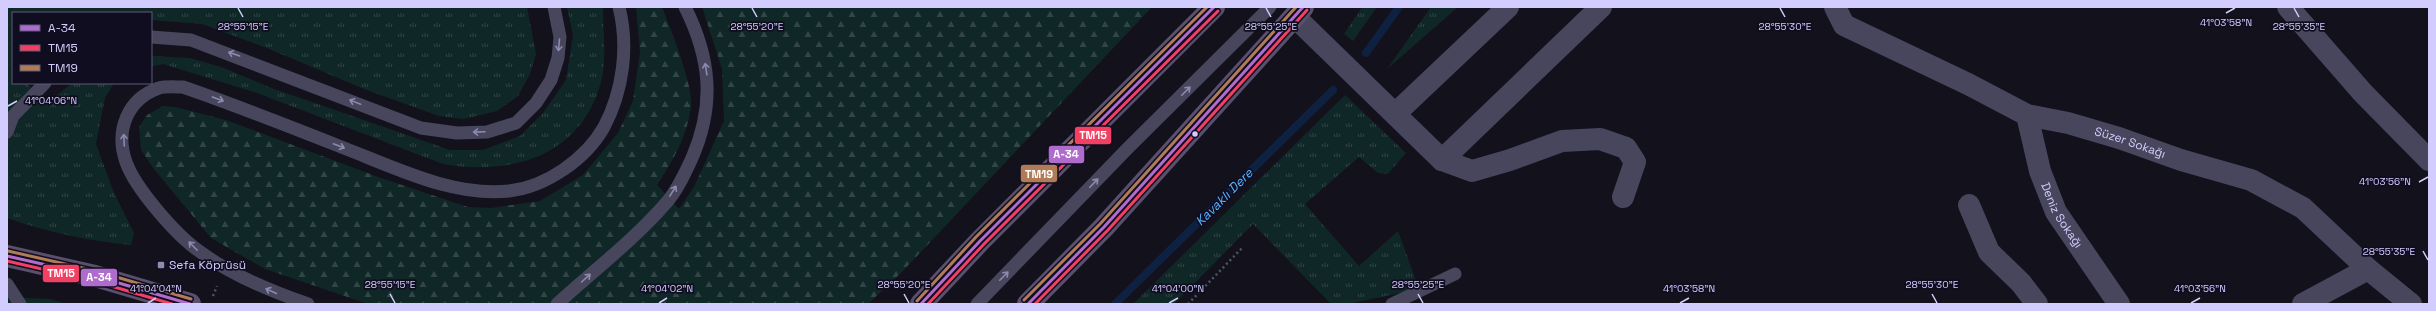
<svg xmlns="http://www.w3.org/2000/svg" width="2436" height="311" font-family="'Space Grotesk',sans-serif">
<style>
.grass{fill:url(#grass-tufts)}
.forest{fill:url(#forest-firs)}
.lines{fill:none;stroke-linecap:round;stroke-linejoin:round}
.stream{stroke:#0e2140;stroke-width:8}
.path{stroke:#495865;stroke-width:2.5;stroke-dasharray:2 3;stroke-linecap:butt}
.lane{stroke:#47465d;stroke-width:13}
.street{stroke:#47465d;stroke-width:22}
.primary{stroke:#5a506e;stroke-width:22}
.bus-1-casing{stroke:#100d20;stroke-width:6}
.bus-2-casing{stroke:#100d20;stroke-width:6}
.bus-3-casing{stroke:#100d20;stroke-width:6}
.bus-1{stroke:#b06ccc;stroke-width:3}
.bus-2{stroke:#f24062;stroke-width:3}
.bus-3{stroke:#b07c57;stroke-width:3}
.oneway{stroke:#8c8aae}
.ticks{fill:none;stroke:#d2cdfe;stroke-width:1.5}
.bus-dot{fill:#d2cdfe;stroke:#100d20;stroke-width:1.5}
.poi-dot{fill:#8f8baf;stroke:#100d20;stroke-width:1.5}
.labels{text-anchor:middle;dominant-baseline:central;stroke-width:3.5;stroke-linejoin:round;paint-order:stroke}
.street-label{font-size:12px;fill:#d2cdfe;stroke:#100d20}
.poi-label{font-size:12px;fill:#d2cdfe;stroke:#100d20;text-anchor:start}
.water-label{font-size:13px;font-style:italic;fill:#5db4fc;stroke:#100d20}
.ticks-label{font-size:10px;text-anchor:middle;fill:#d2cdfe;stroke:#100d20;stroke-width:3.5;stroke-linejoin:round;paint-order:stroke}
.line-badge{stroke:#100d20;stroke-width:1.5}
.badge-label{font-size:11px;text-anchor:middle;font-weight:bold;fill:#fff}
</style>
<defs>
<pattern id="grass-tufts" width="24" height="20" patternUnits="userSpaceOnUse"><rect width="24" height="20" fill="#102727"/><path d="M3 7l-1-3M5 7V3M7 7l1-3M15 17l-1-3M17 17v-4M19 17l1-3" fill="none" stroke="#324547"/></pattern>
<pattern id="forest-firs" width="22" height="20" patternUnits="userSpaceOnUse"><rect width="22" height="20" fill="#102727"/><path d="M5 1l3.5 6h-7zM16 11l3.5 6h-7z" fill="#324547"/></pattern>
</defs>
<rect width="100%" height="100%" fill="#13111c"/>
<!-- grass -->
<g class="grass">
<path d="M7 7H527L536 54 530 74 518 96 497 111 464 119 439 116 364 89 267 48 202 24 151 20V13H13V83H26L47 103 72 83H114L105 98 96 144 114 193 134 233 131 245C89 241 47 232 7 218Z"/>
<path d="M567 7H602L603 9C603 31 607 62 601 82 581 156 512 176 443 164L257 93 163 64 151 67V56L190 58 224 68 269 87 450 150H483L520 136 543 113 566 80 573 35Z"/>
<path d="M1362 7H1377L1353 41 1344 34Z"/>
<path d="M1431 7H1458L1387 69Z"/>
<path d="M1345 95 1406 153 1388 174 1378 173 1359 157 1305 204 1359 266 1398 231 1419 289 1348 304H1331L1253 224 1174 304H1133Z"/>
<path d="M7 297 50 299 67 304H7Z"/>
</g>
<!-- forest -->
<path class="forest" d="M636 7H662C670 28 694 86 691 107 687 136 673 161 657 185L679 209 694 187 724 121 722 69 702 7H1152L900 274 868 304H368L265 269 211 238 154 169 141 150 139 127 147 115 163 106 175 107 226 120 381 178 468 207 491 208 540 201 583 175 618 133 633 101 640 52Z"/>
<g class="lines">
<!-- stream -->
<g class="stream">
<path d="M1366 53 1399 7"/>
<path d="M1115 304 1333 90"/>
</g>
<!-- path -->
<g class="path">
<path d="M213 296 217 286"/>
<path d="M1188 304 1242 248"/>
</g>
<!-- lane -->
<g class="lane">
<path d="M151 37 191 40 421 128 457 133 487 132 516 123 536 103 551 80 558 58 560 37 554 7"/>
<path d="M7 132 13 116 45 83"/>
<path d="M7 284 20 304"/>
<path d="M308 304C270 291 231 275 199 251 176 235 135 188 126 162 115 131 127 99 159 88 166 86 176 87 183 87 238 106 291 127 344 148 396 168 453 197 509 191 546 187 586 159 604 127 623 91 629 47 619 7"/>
<path d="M557 304C593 271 634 240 666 203 677 191 685 173 692 158 715 105 711 59 685 7"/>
<path d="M977 304 1128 148 1270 7"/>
<path d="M1392 304 1455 274"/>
</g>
<!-- street -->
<g class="street">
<path id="s1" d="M1835 7 1844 25 1968 84 2027 115 2068 123 2119 138 2181 160 2251 180 2303 208 2368 269 2411 304"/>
<path d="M2288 7 2363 93 2429 160"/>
<path d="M1295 17 1442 160 1472 171 1510 160 1562 141 1600 139 1626 148 1635 162 1623 197"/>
<path d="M1396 113 1508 7"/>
<path id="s2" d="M2027 115 2040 171 2056 212 2119 304"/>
<path d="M1442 160 1601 7"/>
<path d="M1969 205 1989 252 2021 283 2037 304"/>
<path d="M2303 304 2368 269"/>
</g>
<!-- primary -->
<g class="primary">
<path d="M7 256 95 276 190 304"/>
<path d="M921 304 980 241 1214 7"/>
<path d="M1028 304 1104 227 1303 7"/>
</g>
<defs>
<g id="bus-1">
<path d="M7 256 95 276 190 304"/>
<path d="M921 304 980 241 1214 7"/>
<path d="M1028 304 1104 227 1303 7"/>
</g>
<g id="bus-2">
<path d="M7 261 94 281 172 304"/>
<path d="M928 304 984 244 1218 11"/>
<path d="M1035 304 1108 230 1307 10"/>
</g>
<g id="bus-3">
<path d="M8 251 96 271 191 299"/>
<path d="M1024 300 1100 224 1296 7"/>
<path d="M917 301 976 237 1207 7"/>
</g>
</defs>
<!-- bus-1 casing -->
<use href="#bus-1" class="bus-1-casing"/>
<!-- bus-2 casing -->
<use href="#bus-2" class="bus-2-casing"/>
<!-- bus-3 casing -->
<use href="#bus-3" class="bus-3-casing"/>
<!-- bus-1 -->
<use href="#bus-1" class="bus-1"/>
<!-- bus-2 -->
<use href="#bus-2" class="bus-2"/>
<!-- bus-3 -->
<use href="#bus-3" class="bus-3"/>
</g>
<!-- one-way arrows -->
<defs><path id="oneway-shaft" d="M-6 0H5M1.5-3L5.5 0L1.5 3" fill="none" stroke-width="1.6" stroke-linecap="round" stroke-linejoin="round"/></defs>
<g class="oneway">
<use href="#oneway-shaft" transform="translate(559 45) rotate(95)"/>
<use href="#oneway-shaft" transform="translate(234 54) rotate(-161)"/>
<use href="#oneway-shaft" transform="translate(706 69) rotate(-99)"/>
<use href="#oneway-shaft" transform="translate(1186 91) rotate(-45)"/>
<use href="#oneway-shaft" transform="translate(218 99) rotate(20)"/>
<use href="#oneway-shaft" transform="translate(355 102) rotate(-158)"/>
<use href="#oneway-shaft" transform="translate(479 132) rotate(178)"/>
<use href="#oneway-shaft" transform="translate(124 140) rotate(-93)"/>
<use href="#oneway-shaft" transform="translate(339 146) rotate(21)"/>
<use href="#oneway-shaft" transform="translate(1094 183) rotate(-46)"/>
<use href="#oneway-shaft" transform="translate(673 191) rotate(-58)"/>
<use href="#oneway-shaft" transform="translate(193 246) rotate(-135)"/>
<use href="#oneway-shaft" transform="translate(1004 276) rotate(-45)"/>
<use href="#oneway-shaft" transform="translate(586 278) rotate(-42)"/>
<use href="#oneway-shaft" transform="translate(271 291) rotate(-155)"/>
</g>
<!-- ticks -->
<path class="ticks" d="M238 8 243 17M752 8 757 17M1266 8 1271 17M1780 8 1785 17M2294 8 2299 17M2226 13 2235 8M8 106 17 101M2419 182 2428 177M2423 251 2428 260M390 294 395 303M904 294 909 303M1418 294 1423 303M1932 294 1937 303M148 303 156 298M659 303 667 298M1169 303 1178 298M1680 303 1689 298M2191 303 2200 298"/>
<!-- markers -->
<circle class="bus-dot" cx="1195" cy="134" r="3.5"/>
<rect class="poi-dot" x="157" y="261" width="8" height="8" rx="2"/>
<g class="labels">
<!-- street labels -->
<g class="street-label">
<text stroke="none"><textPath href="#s1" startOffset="331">Süzer Sokağı</textPath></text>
<text stroke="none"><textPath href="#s2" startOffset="107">Deniz Sokağı</textPath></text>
</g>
<!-- poi labels -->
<g class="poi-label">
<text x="169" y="265">Sefa Köprüsü</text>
</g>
<!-- water labels -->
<g class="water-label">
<text transform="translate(1224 197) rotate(-45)">Kavaklı Dere</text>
</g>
</g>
<g class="ticks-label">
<text x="2226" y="26">41°03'58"N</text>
<text x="243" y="30">28°55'15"E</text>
<text x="757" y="30">28°55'20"E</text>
<text x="1271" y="30">28°55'25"E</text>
<text x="1785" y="30">28°55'30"E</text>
<text x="2299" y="30">28°55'35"E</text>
<text x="51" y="104">41°04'06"N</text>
<text x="2385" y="185">41°03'56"N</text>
<text x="2389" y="255">28°55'35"E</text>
<text x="390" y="288">28°55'15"E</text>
<text x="904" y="288">28°55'20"E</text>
<text x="1418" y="288">28°55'25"E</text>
<text x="1932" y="288">28°55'30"E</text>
<text x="156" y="292">41°04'04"N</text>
<text x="667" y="292">41°04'02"N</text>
<text x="1178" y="292">41°04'00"N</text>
<text x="1689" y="292">41°03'58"N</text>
<text x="2200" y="292">41°03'56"N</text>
</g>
<g class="line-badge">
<rect x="1074" y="126" width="38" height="19" rx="4" fill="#f24062"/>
<rect x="1048" y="145" width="37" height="19" rx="4" fill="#b06ccc"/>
<rect x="1020" y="164" width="38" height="19" rx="4" fill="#b07c57"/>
<rect x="42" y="264" width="38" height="19" rx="4" fill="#f24062"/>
<rect x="80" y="268" width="38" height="19" rx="4" fill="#b06ccc"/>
</g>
<g class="badge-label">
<text x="1093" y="139">TM15</text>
<text x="1066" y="158">A-34</text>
<text x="1039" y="178">TM19</text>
<text x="61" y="277">TM15</text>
<text x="99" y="281">A-34</text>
</g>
<!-- border -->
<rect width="2436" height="311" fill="none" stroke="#d2cdfe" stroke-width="16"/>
<!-- legend -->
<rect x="12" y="12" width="140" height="72" fill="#100d20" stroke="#5e5a79"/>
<rect x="20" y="25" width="20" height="6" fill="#b06ccc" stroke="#5e5a79"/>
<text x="48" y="32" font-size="12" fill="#d2cdfe">A-34</text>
<rect x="20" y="45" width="20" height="6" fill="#f24062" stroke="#5e5a79"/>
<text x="48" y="52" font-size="12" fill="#d2cdfe">TM15</text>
<rect x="20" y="65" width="20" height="6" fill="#b07c57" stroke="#5e5a79"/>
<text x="48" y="72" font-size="12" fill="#d2cdfe">TM19</text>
</svg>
